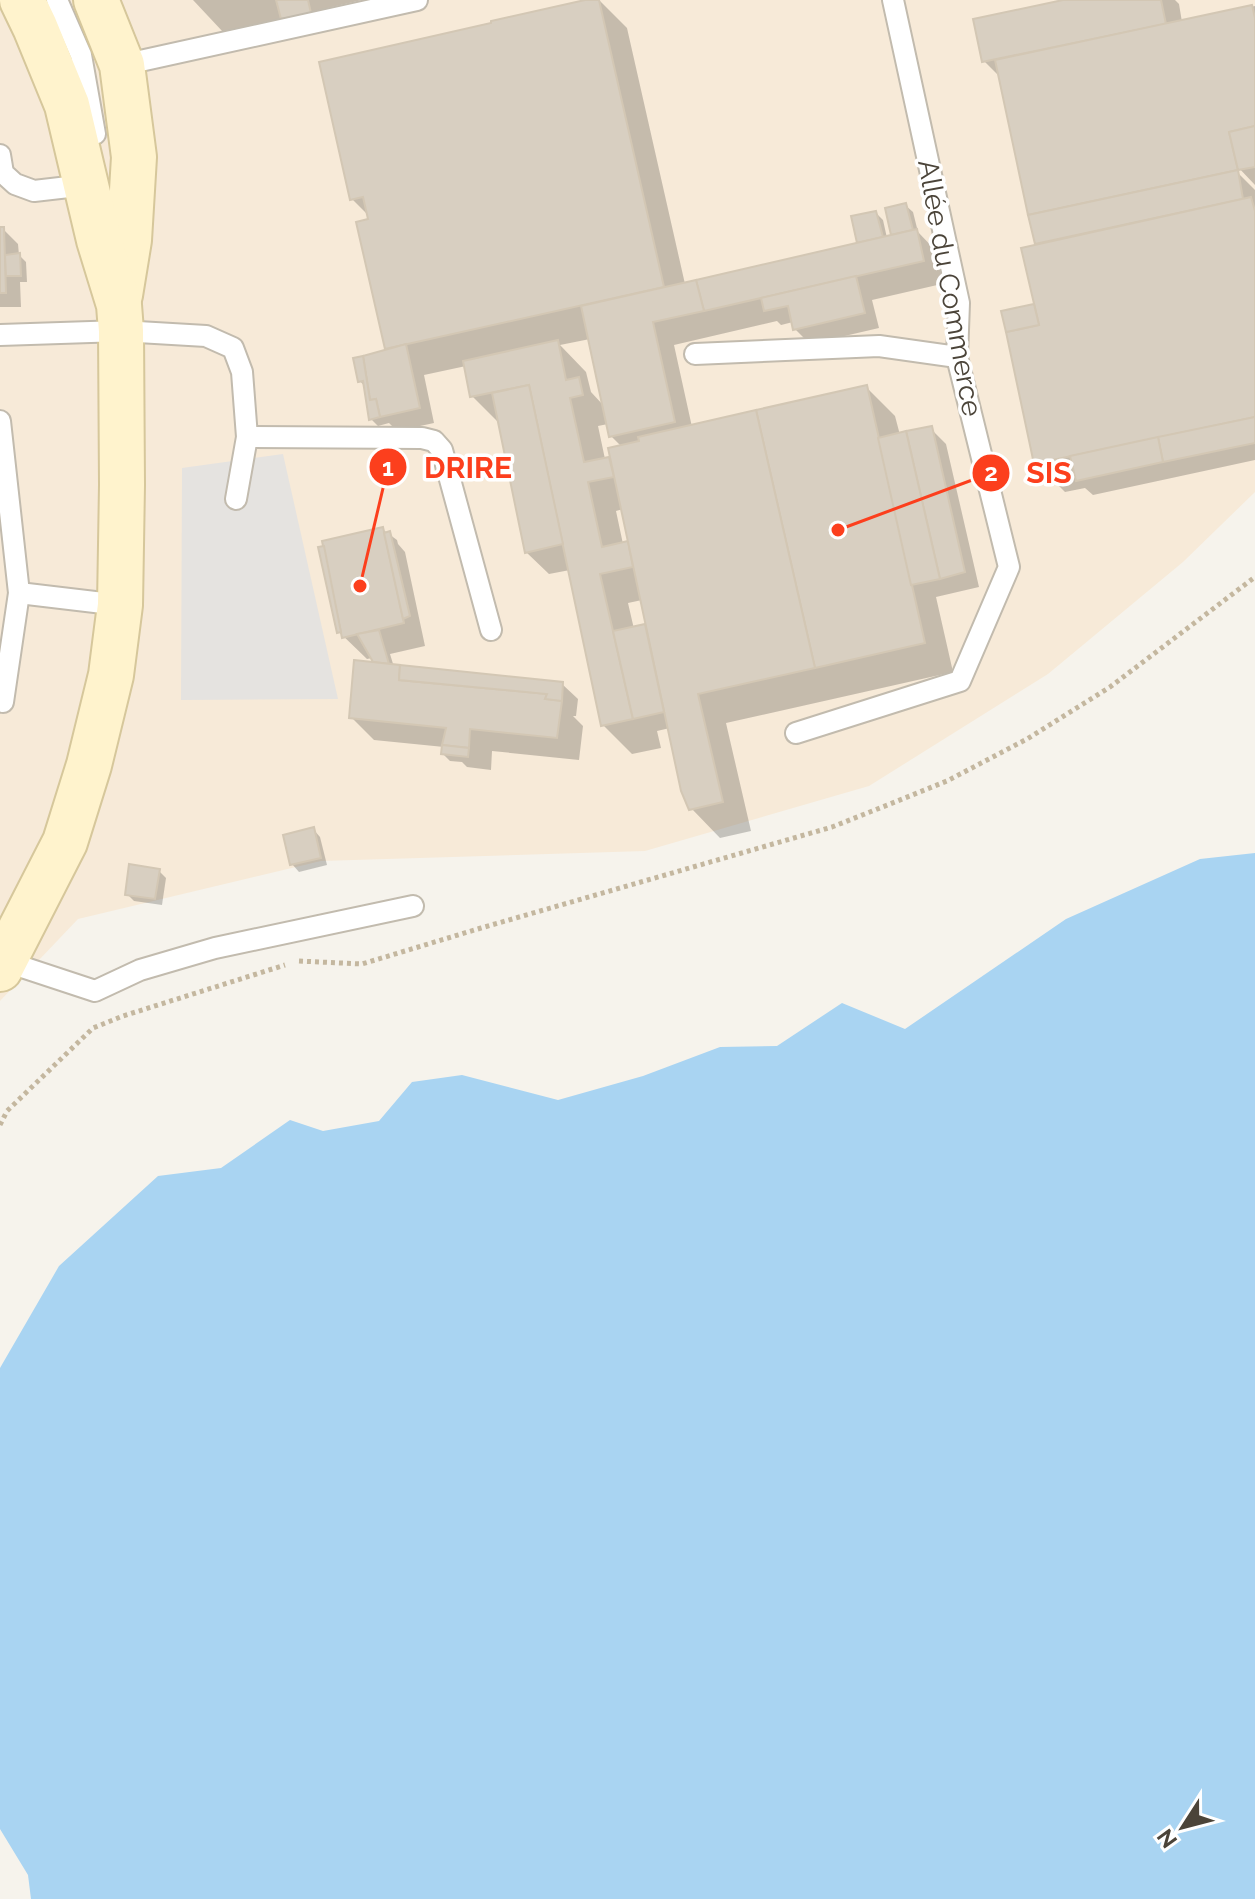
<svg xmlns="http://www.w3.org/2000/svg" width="1255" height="1899" font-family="Raleway,sans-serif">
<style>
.commercial{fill:#f7ead8}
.parking{fill:#e5e3e0}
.water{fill:#a9d4f2}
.shadow{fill:#0003;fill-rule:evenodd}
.building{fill:#d8cfc1;stroke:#d3c7b4;stroke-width:2}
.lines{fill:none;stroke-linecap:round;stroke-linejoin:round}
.lane-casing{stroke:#c2bbae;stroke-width:24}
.secondary-casing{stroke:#d6c79b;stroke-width:48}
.path{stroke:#c4b79f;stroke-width:5;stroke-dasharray:4 4;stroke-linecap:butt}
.lane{stroke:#fff;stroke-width:20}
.secondary{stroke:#fff3cd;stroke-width:44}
.labels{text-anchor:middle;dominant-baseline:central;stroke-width:7;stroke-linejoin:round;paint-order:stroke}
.street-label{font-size:28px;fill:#4b4439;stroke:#fff}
.leader{fill:none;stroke:#fc3f1d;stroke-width:3}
.callout-dot{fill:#fc3f1d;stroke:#fff;stroke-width:3}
.mark-label{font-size:24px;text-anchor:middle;font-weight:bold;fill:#fff}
.callout-label{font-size:30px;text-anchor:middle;font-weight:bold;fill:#fc3f1d;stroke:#fff;stroke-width:7;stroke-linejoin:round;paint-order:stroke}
</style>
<rect width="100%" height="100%" fill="#f6f3ec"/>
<!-- commercial -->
<path class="commercial" d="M0 0H1255V492L1183 562 1048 674 869 786 645 851 321 861 78 919 0 1001Z"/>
<!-- parking -->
<path class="parking" d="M283 454 338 699 181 700 182 468Z"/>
<!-- water -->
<path class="water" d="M1255 853V1899H31L28 1875 0 1829V1368L59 1266 158 1176 221 1168 290 1120 323 1131 379 1121 412 1082 462 1075 558 1100 643 1076 720 1047 777 1046 842 1003 905 1029 1066 919 1200 859Z"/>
<!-- shadow -->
<g class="shadow">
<path d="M193 0H362L315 11 317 19 290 25 283 18 223 32Z"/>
<path d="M594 0H599L627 28 685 284 860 244 876 213 883 220 887 238 894 237 905 205 913 212 918 232 939 254 946 283 872 300 879 328 810 344 795 329 793 322 781 325 777 321 674 345 692 427 866 387 895 416 900 435 931 429 946 444 979 587 936 597 953 672 726 723 751 831 720 838 691 808 670 728 657 731 661 748 632 754 603 725 570 570 549 574 526 552 500 424 472 396 466 366 424 375 434 423 397 431 389 423 378 426 371 419 366 388 360 381 389 351 386 348 369 216 352 199ZM590 339 604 406 591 392 586 372 560 345ZM608 424 611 436 622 447 611 458 605 459 598 426ZM623 509 630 542 623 544 616 511ZM642 600 648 626 634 629 628 603Z"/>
<path d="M1072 0H1175L1179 4 1182 22 1255 6V185L1236 165V171L1255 190V460L1093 495 1085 488 1065 492 1036 463 1033 306 1038 311 1040 246 1037 243 1001 78 984 61Z"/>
<path d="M0 229H3L18 244 19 255 26 262 27 282H20L21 307H0Z"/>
<path d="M382 529 397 540 398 544 405 552 425 646 390 654 394 667 562 684 578 699 576 716H573L583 726 579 760 492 751 491 770 467 767 462 762 450 761 443 754 444 747 374 740 351 717 378 665 372 658 367 659 339 632Z"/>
<path d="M313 829 320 837 327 865 299 872 292 864Z"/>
<path d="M159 871 166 878 162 905 134 901 127 894Z"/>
</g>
<!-- building -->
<g class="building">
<path d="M276 0H308L311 13 281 19Z"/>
<path d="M585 0H599L664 287 385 349 356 222 368 219 363 197 350 200 319 62 491 23V21Z"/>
<path d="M1063 0H1161L1166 24 982 62 973 19Z"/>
<path d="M1252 5 1255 18V126L1229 132 1238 170 1028 215 995 60Z"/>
<path d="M1255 126V167L1238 170 1229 132Z"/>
<path d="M1238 170 1243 199 1035 244 1028 215Z"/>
<path d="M1251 197 1255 211V417L1034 464 1006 332 1039 325 1021 248Z"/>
<path d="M906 203 913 230 891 235 885 208Z"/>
<path d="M876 211 883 237 857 243 851 216Z"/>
<path d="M0 227H4L6 293H0Z"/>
<path d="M917 229 924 261 704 311 696 280Z"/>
<path d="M20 253 21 276H6L5 255Z"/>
<path d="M856 276 865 313 793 330 788 306 764 311 761 298Z"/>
<path d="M696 280 704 311 653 322 675 422 609 437 581 306Z"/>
<path d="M1034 304 1039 325 1006 332 1001 311Z"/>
<path d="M558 340 566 380 579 377 583 395 570 398 584 462 609 457 614 477 588 482 602 547 628 541 633 567 600 574 633 719 601 726 529 385 470 397 463 361Z"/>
<path d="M406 344 420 408 380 417 376 399 370 400 363 356Z"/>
<path d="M363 356 370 400 376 399 380 417 369 420 363 381 358 382 353 358Z"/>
<path d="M529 385 563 544 525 553 492 393Z"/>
<path d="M867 385 925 643 815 668 756 410Z"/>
<path d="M756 410 815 668 698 694 723 802 689 810 681 791 608 448 639 441 638 437Z"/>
<path d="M1255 417V443L1163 462 1158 437Z"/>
<path d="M932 426 965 572 940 579 906 431Z"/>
<path d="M906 431 940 579 911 585 878 438Z"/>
<path d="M1158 437 1163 462 1076 481 1070 456Z"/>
<path d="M383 527 404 623 342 638 322 541Z"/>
<path d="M390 531 410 616 403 619 384 533Z"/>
<path d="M324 546 341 632 337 633 318 547Z"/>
<path d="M645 624 664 712 633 719 613 631Z"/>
<path d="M379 630 389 664 373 662 357 634Z"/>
<path d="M354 660 400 665 399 680 547 694 545 699 562 701 557 738 470 729 469 748 442 745 446 728 349 718Z"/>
<path d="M400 665 563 682 562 701 545 699 547 694 399 680Z"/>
<path d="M442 745 469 748 468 757 441 754Z"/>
<path d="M314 827 321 858 290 865 283 835Z"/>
<path d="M129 864 160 869 155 899 125 895Z"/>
</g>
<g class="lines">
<defs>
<g id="lane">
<path d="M57 0 81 55 95 134"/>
<path d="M122 65 417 0"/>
<path d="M0 155 3 173 15 184 34 191 86 185"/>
<path d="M0 335 121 331 206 336 233 348 242 372 247 437 236 499"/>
<path d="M695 354 879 346 957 357"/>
<path d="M0 421 19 593 3 702"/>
<path d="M247 437 422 438 434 441 442 450 491 630"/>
<path d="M19 593 120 605"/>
<path d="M796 733 960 681 1009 567 957 357 959 303 893 0"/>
<path d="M4 961 95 991 140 970 215 948 413 906"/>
</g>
<g id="secondary">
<path d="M96 0 122 65 134 157 129 240 120 295"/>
<path d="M0 969 65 842 89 765 111 675 120 605 122 485 121 331 119 305 99 240 67 105 35 27 22 0"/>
</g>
</defs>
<!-- lane casing -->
<use href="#lane" class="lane-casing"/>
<!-- secondary casing -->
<use href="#secondary" class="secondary-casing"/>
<!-- path -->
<g class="path">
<path d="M299 961 362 964 481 928 832 827 895 802 947 781 1027 739 1110 687 1255 577"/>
<path d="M0 1125 7 1111 93 1028 123 1016 285 965"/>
</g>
<!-- lane -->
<use href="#lane" class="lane"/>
<!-- secondary -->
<use href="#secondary" class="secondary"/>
</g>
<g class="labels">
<!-- street labels -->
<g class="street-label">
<text transform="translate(950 288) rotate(80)">Allée du Commerce</text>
</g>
</g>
<!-- callouts -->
<path class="leader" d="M360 586L388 467M838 530L991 473"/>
<g class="callout-dot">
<circle cx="360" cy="586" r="8"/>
<circle cx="838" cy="530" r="8"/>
<circle cx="388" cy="467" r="20"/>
<circle cx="991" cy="473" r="20"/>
</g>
<g class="mark-label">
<text x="388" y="476">1</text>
<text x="991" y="481">2</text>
</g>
<g class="callout-label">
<text x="468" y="478">DRIRE</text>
<text x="1049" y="483">SIS</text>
</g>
<!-- north arrow -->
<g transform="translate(1183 1827) rotate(234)" stroke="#ffffff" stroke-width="6" paint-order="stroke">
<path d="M0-6L14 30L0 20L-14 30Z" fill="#4b4439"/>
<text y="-12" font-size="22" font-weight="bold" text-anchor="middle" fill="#4b4439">N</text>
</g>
</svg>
